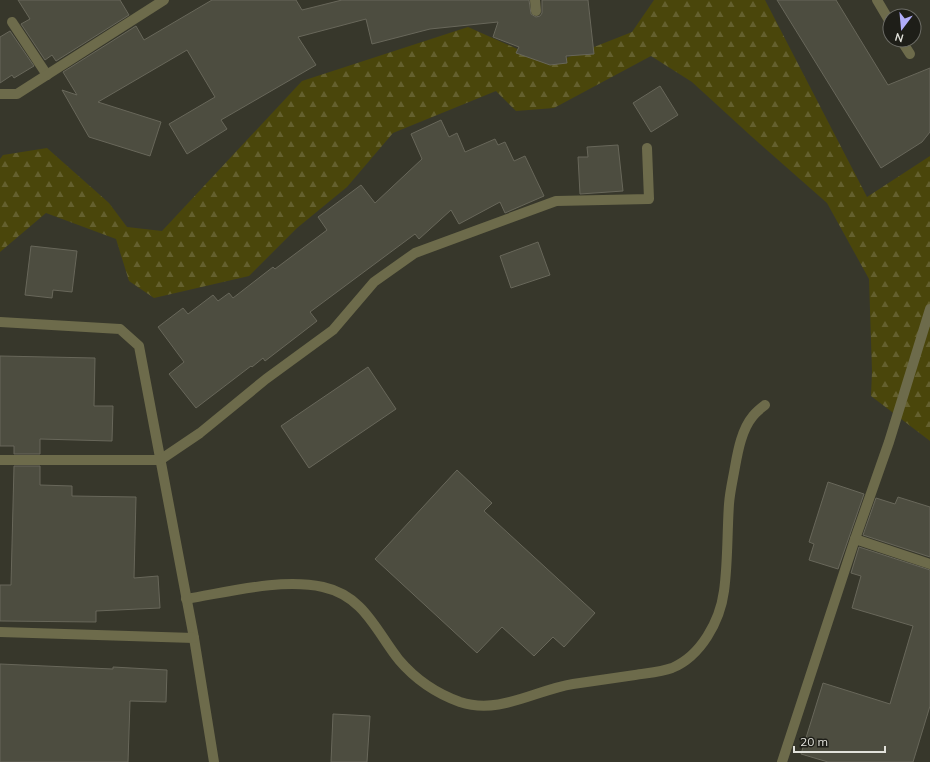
<svg xmlns="http://www.w3.org/2000/svg" width="930" height="762" font-family="Mulish,sans-serif">
<style>
.forest{fill:url(#forest-firs)}
.building{fill:#4d4d40;stroke:#68675a}
.lines{fill:none;stroke-linecap:round;stroke-linejoin:round}
.lane{stroke:#6d6b4b;stroke-width:10}
.street{stroke:#6d6b4b;stroke-width:10}
</style>
<defs>
<pattern id="forest-firs" width="22" height="20" patternUnits="userSpaceOnUse"><rect width="22" height="20" fill="#4a460b"/><path d="M5 1l3.5 6h-7zM16 11l3.5 6h-7z" fill="#64602e"/></pattern>
</defs>
<rect width="100%" height="100%" fill="#37372b"/>
<!-- forest -->
<path class="forest" d="M654 0H765L867 197 930 156V441L871 396 872 371 869 279 827 203 751 136 692 82 651 56 554 108 516 111 496 91 393 133 347 187 297 228 249 276 154 298 129 281 116 239 46 213 0 252V159L3 155 47 148 109 203 127 227 162 231 302 81 468 27 551 64 632 32Z"/>
<!-- building -->
<g class="building">
<path d="M18 0H120L129 15 56 61 52 55 45 60 21 24 30 19Z"/>
<path d="M212 0H296L302 10 342 0H529L531 14 536 17 540 16 542 13V0H588L594 54 566 56 567 63 550 65 516 53 519 47 493 37 498 22 430 29 372 44 366 19 298 37 316 65 221 120 227 129 187 154 169 124 215 97 187 50 98 102 161 122 150 156 89 137 62 90 77 95 63 72 136 26 144 40Z"/>
<path d="M777 0H836L888 85 930 68V132L922 142 881 168Z"/>
<path d="M10 31 34 66 14 78 12 75 0 83V37Z"/>
<path d="M660 86 678 115 651 132 633 103Z"/>
<path d="M441 120 449 137 457 133 465 152 495 139 498 145 505 142 514 161 525 156 544 196 505 213 500 202 459 224 451 210 419 239 415 234 310 312 317 321 265 361 263 358 252 367 251 366 196 408 169 374 184 362 158 327 183 308 188 314 213 295 218 301 229 293 233 298 273 267 275 269 327 230 318 217 361 185 375 203 422 159 411 134Z"/>
<path d="M618 145 623 191 580 194 578 157H588L587 147Z"/>
<path d="M538 242 550 275 511 288 500 256Z"/>
<path d="M31 246 77 251 72 292 53 290 52 298 25 295Z"/>
<path d="M0 356 95 358 94 406H113L112 441 40 439V454H14V446H0Z"/>
<path d="M368 367 396 409 309 468 281 426Z"/>
<path d="M14 466H40V485L72 486V496L136 497 134 578 158 576 160 608 96 611V622L0 621V585H11Z"/>
<path d="M457 470 492 503 484 511 595 613 564 647 553 637 534 656 502 627 477 653 375 559Z"/>
<path d="M828 482 864 494 838 569 809 560 814 544 809 542Z"/>
<path d="M898 497 930 507V557L863 535 876 498 895 504Z"/>
<path d="M859 547 930 570V706L913 762H828L801 754 823 683 890 704 913 626 852 608 861 576 851 573Z"/>
<path d="M0 664 113 669V667L167 670 166 702 130 701 128 762H0Z"/>
<path d="M333 714 370 716 367 762H331Z"/>
</g>
<g class="lines">
<!-- lane -->
<path class="lane" d="M186 599C229 592 281 578 323 587 364 596 376 631 399 660 416 680 435 693 460 702 500 715 535 690 573 684 594 681 615 678 635 675 647 673 661 672 672 668 701 656 720 621 724 591 728 562 727 533 729 504 730 491 733 479 735 467 738 450 742 429 753 416 756 412 761 408 765 405"/>
<!-- street -->
<g class="street">
<path d="M535 0 536 11"/>
<path d="M877 0 890 22"/>
<path d="M12 22 47 75"/>
<path d="M901 40 910 54"/>
<path d="M0 94H17L164 0"/>
<path d="M0 322 120 329 139 346 194 638 214 762"/>
<path d="M0 460H160L200 433 266 379 333 330 374 282 415 253 556 201 649 199 647 148"/>
<path d="M855 539 930 564"/>
<path d="M0 632 194 638"/>
<path d="M782 762 855 539 889 442 930 309"/>
</g>
</g>
<!-- north arrow -->
<g transform="translate(902 28) rotate(196)"><circle r="19" fill="#1e1e18" stroke="#6c6c66"/>
<path d="M0-3L7 15L0 10L-7 15Z" fill="#b1adfa"/>
<text y="-6" font-size="11" font-weight="bold" text-anchor="middle" fill="#e1e1da">N</text>
</g>
<!-- scale -->
<path d="M794 746v6h91v-6" fill="none" stroke="#e1e1da" stroke-width="2"/>
<text x="800" y="746" font-size="12" fill="#e1e1da" stroke="#1e1e18" stroke-width="3" paint-order="stroke">20 m</text>
</svg>
